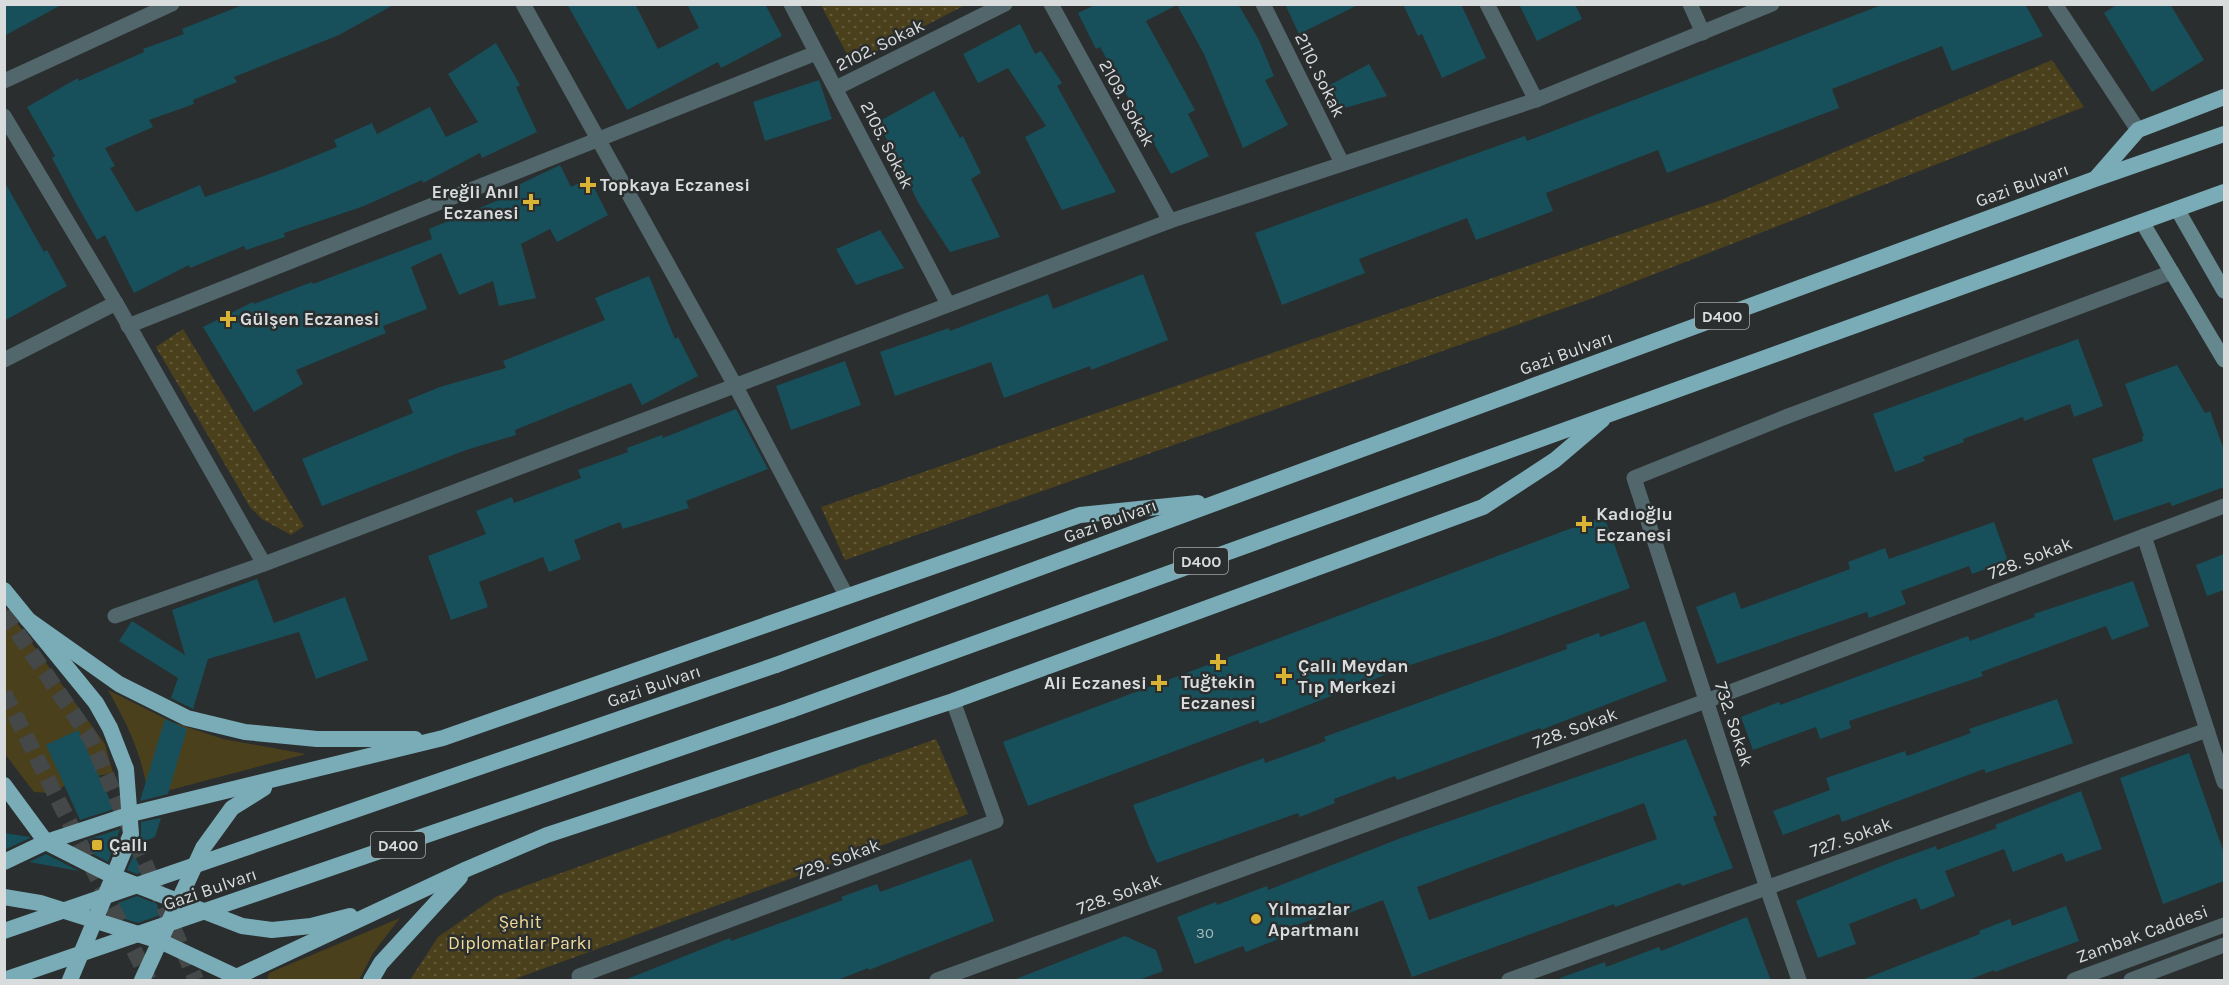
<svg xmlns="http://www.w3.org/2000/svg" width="2229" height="985" font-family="Karla,sans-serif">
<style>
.grass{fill:#4b401c}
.park{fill:url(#park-dots)}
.building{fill:#17505a;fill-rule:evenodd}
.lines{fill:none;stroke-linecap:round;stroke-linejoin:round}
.trunk-tunnel{stroke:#444849;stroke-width:16;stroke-dasharray:16 8;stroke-linecap:butt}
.minor{stroke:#52676c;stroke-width:15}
.tertiary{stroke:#52676c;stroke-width:15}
.secondary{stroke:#65888f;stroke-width:15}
.trunk{stroke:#79acb6;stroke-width:16}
.trunk-bridge{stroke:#79acb6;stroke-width:16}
.poi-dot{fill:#d9b334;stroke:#2a2e2f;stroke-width:2}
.labels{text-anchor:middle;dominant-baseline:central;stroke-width:5;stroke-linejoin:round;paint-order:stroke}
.number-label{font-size:15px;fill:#a8b9bc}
.shield{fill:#2a2e2f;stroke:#a4a8a9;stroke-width:1.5}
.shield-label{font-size:16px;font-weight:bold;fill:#d9dcdd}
.street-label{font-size:18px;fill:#d9dcdd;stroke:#2a2e2f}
.poi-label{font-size:18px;font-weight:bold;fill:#d9dcdd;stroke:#2a2e2f;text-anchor:start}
.park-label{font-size:18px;fill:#f2da97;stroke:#2a2e2f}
</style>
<defs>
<pattern id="park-dots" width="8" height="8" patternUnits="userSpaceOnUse" patternTransform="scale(1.5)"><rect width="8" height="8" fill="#4b401c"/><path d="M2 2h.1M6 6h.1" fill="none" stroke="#645b3d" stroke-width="1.8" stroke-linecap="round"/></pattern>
</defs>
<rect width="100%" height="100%" fill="#2a2e2f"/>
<!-- grass -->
<g class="grass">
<path d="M4 605 105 744 113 773 76 780 51 793 34 792 5 754Z"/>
<path d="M108 690 172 722 223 739 306 754 170 790 147 789C141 752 126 722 108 690Z"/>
<path d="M400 918 373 953 359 980H267L269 973Z"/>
</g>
<!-- park -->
<g class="park">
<path d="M821 5H965L852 64Z"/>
<path d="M2052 60 2084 107 1585 301 845 560 821 507 1721 200Z"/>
<path d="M183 329 304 526 291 535 262 519 250 507 156 347Z"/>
<path d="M936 739 968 814 512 980H410L438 937 497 896Z"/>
</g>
<!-- building -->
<g class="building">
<path d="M4 4H63L4 36Z"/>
<path d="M245 4H395L339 35 234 77 237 82 193 100 194 104 149 120 153 127 105 148 115 166 110 168 136 212 200 185 205 197 283 169 337 147 334 140 372 123 377 134 430 107 446 137 478 122 448 74 496 43 520 85 516 87 537 132 482 158 480 153 423 183 422 180 364 206 284 233 285 237 246 250 244 246 190 268 189 265 134 293 105 235 97 240 77 205 52 158 55 156 27 107 78 78 79 81 144 52 143 49 184 34 182 29Z"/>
<path d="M567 4H635L658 49 699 28 687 4H765L782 36 721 68 718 62 627 110Z"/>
<path d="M1097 4H1238L1259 40 1274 76 1265 80 1288 125 1243 148 1204 54 1177 5 1146 21 1195 110 1188 114 1209 156 1171 174 1100 47 1096 49 1078 13Z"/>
<path d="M1285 4H1360L1299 34Z"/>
<path d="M1403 4H1461L1486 58 1442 78 1422 34 1418 36Z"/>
<path d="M1519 4H1575L1582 19 1537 41Z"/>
<path d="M1884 4H2025L2043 36 1952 71 1942 46 1832 89 1839 108 1667 173 1658 150 1546 193 1553 211 1476 240 1467 218 1359 259 1365 273 1282 305 1255 233 1525 136 1527 141Z"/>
<path d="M2118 4H2170L2204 60 2152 92 2104 13Z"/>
<path d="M1020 24 1035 54 1041 51 1062 83 1057 86 1116 192 1062 210 1025 137 1046 126 1008 68 978 83 963 54Z"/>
<path d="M1369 64 1387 96 1341 109 1328 86Z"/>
<path d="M819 80 832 119 765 141 753 102Z"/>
<path d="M934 91 960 138 963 136 981 173 971 179 1000 237 950 252 919 204 878 122Z"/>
<path d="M560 165 571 187 589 178 608 215 557 242 550 229 521 244 536 298 499 306 493 281 459 295 441 253 411 267 427 309 383 326 386 333 296 370 303 384 254 412 203 327 253 302 254 304 312 282 313 284 432 239 429 229 513 194 510 189Z"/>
<path d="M4 181 44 252 47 250 67 286 4 321Z"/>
<path d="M880 230 904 268 856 285 836 249Z"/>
<path d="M1143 274 1168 340 1091 370 1090 366 1004 398 991 362 895 396 880 352 949 328 950 331 1048 294 1053 309Z"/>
<path d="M649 276 675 339 678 337 698 376 642 405 631 383 515 430 516 435 466 450 322 506 302 459 413 413 408 400 440 387 506 368 503 361 605 320 595 298Z"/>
<path d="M2078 339 2103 406 2074 417 2070 404 2024 421 2023 417 1963 439 1964 442 1923 457 1925 461 1895 472 1873 414Z"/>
<path d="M845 361 861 405 791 430 776 386Z"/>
<path d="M2177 365 2205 413 2210 411 2224 450V487L2172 506 2170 502 2114 521 2092 459 2143 441 2142 436H2144L2125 384Z"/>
<path d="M736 409 768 469 686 501 689 508 623 529 620 522 574 540 581 559 549 572 543 557 479 582 488 607 451 620 428 556 486 534 476 511 512 497 514 503 581 478 578 470 628 452 627 448 662 435 663 438Z"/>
<path d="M1604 516 1630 588 1493 638 1410 665 1260 724 1258 720 1028 806 1003 742Z"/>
<path d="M1994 522 2008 561 1972 574 1969 566 1901 591 1906 604 1869 618 1867 612 1717 664 1696 607 1735 592 1741 609 1850 569 1848 562 1885 548 1889 559Z"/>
<path d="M2224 554V590L2207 596 2196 565Z"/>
<path d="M257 579 274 623 345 597 368 660 316 679 299 632 208 659 193 709 171 698 178 678 119 641 132 621 185 655 172 610Z"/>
<path d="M2133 581 2149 626 2112 640 2106 626 1981 672 1983 676 1849 721 1851 728 1820 739 1816 727 1753 750 1741 717 1779 702 1780 705 1968 636 1970 641 2035 617 2034 614Z"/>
<path d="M1645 621 1667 681 1541 730 1540 728 1397 780 1395 776 1334 799 1335 803 1300 817 1298 813 1157 863 1150 848 1133 805 1264 758 1265 763 1326 741 1324 737 1567 649 1566 645 1599 633 1600 637Z"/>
<path d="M2057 699 2073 743 1986 773 1984 769 1842 822 1839 814 1783 835 1773 811 1830 790 1826 778 1905 751 1907 756 1971 733 1969 729Z"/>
<path d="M165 719 187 729 168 794 140 801Z"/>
<path d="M78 730 114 809 80 820 46 745Z"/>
<path d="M1686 739 1717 815 1713 817 1733 868 1682 886 1680 883 1615 907 1614 904 1412 977 1383 900 1339 917 1337 910 1284 930 1286 936 1246 952 1243 946 1195 964 1177 917 1216 902 1217 905 1267 886 1268 890 1401 838ZM1644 803 1657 839 1429 920 1417 887Z"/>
<path d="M2189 753 2224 853V881L2163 904 2120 778Z"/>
<path d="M2081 791 2102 849 2066 862 2062 853 2013 872 2004 849 1945 871 1955 896 1921 910 1916 898 1849 924 1856 944 1818 958 1796 901 1889 863 1936 846 1937 850 1997 828 1995 825Z"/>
<path d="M161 818 155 837 138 844 141 834V822Z"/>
<path d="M120 829 108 862 78 846 94 849 89 839Z"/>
<path d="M4 833 30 837V838L4 850Z"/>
<path d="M46 854 79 871 29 862Z"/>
<path d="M134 854 142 872 137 874 127 870Z"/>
<path d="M971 859 994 921 869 970 868 968 835 981H622L730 938 731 941 843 900 841 897 877 884 880 892Z"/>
<path d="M137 896 157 904 160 915 138 923 125 919 118 903Z"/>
<path d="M2066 906 2079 941 1995 972 1994 970 1966 981H1859L1980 934 1979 931 2010 919 2012 926Z"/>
<path d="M1747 917 1771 981H1561L1560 978 1605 962 1606 967 1659 947 1661 951Z"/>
<path d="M1125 936 1156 950 1163 971 1136 981H1011Z"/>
</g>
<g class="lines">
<!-- trunk-tunnel -->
<g class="trunk-tunnel">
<path d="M4 613 90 738 196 980"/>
<path d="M4 693 149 980"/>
</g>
<!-- minor -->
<g class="minor">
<path d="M523 4 736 387 846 595"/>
<path d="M791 4 948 304"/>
<path d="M1051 4 1170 221"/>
<path d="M1263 4 1342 163"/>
<path d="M1487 4 1536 100"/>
<path d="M1690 4 1703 33"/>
<path d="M2055 4 2138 130"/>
<path d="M4 81 172 4"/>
<path d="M836 88 1005 4"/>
<path d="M4 116 116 303 264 564"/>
<path d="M128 326 816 53"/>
<path d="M4 360 116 303"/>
<path d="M2144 536 2224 782"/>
<path d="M115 616 264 564 1170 221 1536 100 1772 4"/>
<path d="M581 980 579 976 996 821 953 701"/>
<path d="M937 980 1706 701 2224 506"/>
<path d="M1509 980 2207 730"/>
<path d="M1799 980 1767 888 1634 478 1788 416 2172 272"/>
</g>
<!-- tertiary -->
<g class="tertiary">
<path d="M2074 980 2224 925"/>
<path d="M2131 980 2224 945"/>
</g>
<!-- secondary -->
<g class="secondary">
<path d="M2177 209 2224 291"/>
<path d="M2142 222 2224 360"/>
</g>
<!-- trunk -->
<g class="trunk">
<path d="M2097 177 2138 130 2224 97"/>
<path d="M4 590 96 703 110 728 126 769 131 834 70 980"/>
<path d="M27 619 119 684 187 718 245 732 317 739H415"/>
<path d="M776 665 2095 179 2224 134"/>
<path d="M791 710 2224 192"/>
<path d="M4 785 46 842 113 876 242 926 272 930 311 926 350 916"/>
<path d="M4 862 46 842 131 814 443 738 1080 515 1198 503"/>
<path d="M4 897 40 903 160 941 243 980"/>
<path d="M142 980 203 848 232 808 264 788"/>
<path d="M230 980 467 869 547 835 953 701 1483 507 1555 460 1602 420"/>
<path d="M371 980 381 963 460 877"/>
</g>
<!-- trunk-bridge -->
<g class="trunk-bridge">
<path d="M4 931 776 665"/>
<path d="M4 980 791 710"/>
</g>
</g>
<!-- markers -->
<g class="poi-dot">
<path d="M585 176h6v6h6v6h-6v6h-6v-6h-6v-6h6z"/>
<path d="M528 193h6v6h6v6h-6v6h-6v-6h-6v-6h6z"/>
<path d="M225 310h6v6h6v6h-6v6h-6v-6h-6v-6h6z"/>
<path d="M1581 515h6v6h6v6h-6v6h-6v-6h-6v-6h6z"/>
<path d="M1215 653h6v6h6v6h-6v6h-6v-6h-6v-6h6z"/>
<path d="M1281 667h6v6h6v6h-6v6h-6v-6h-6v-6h6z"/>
<path d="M1156 674h6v6h6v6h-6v6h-6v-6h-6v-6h6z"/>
<rect x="91" y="839" width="12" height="12" rx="3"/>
<circle cx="1256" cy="919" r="6"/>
</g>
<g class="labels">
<!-- number labels -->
<g class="number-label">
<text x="1205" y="933">30</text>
</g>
<!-- shield labels -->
<g class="shield">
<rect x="1695" y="303" width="54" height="26" rx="4.5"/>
<rect x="1174" y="548" width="54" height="26" rx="4.5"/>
<rect x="371" y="832" width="54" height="26" rx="4.5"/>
</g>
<g class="shield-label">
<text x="1722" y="316">D400</text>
<text x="1201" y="561">D400</text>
<text x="398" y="845">D400</text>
</g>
<!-- street labels -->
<g class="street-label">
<text transform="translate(880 45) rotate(-26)">2102. Sokak</text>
<text transform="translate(1320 75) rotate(64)">2110. Sokak</text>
<text transform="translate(1127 103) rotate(61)">2109. Sokak</text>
<text transform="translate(887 145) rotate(63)">2105. Sokak</text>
<text transform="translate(2022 185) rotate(-20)">Gazi Bulvarı</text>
<text transform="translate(1566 353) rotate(-20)">Gazi Bulvarı</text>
<text transform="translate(1110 521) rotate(-20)">Gazi Bulvarı</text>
<text transform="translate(2030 558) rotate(-21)">728. Sokak</text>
<text transform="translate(654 686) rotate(-19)">Gazi Bulvarı</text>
<text transform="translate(1734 724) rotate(72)">732. Sokak</text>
<text transform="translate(1575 728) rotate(-20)">728. Sokak</text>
<text transform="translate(1851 837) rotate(-20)">727. Sokak</text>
<text transform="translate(838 859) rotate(-20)">729. Sokak</text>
<text transform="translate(210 889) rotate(-19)">Gazi Bulvarı</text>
<text transform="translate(1119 894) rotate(-20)">728. Sokak</text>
<text transform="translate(2142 934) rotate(-20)">Zambak Caddesi</text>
</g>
<!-- poi labels -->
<g class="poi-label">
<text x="600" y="185">Topkaya Eczanesi</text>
<text x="519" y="192" text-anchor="end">Ereğli Anıl<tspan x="519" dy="21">Eczanesi</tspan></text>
<text x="240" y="319">Gülşen Eczanesi</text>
<text x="1596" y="514">Kadıoğlu<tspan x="1596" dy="21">Eczanesi</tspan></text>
<text x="1298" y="666">Çallı Meydan<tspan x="1298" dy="21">Tıp Merkezi</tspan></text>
<text x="1218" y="682" text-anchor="middle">Tuğtekin<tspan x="1218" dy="21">Eczanesi</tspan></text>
<text x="1147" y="683" text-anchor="end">Ali Eczanesi</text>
<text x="109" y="845">Çallı</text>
<text x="1268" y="909">Yılmazlar<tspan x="1268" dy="21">Apartmanı</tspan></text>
</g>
<!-- park labels -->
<g class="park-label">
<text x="520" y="922">Şehit<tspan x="520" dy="21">Diplomatlar Parkı</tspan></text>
</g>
</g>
<!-- border -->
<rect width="2229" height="985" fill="none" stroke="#d9dcdd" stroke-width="12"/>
</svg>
